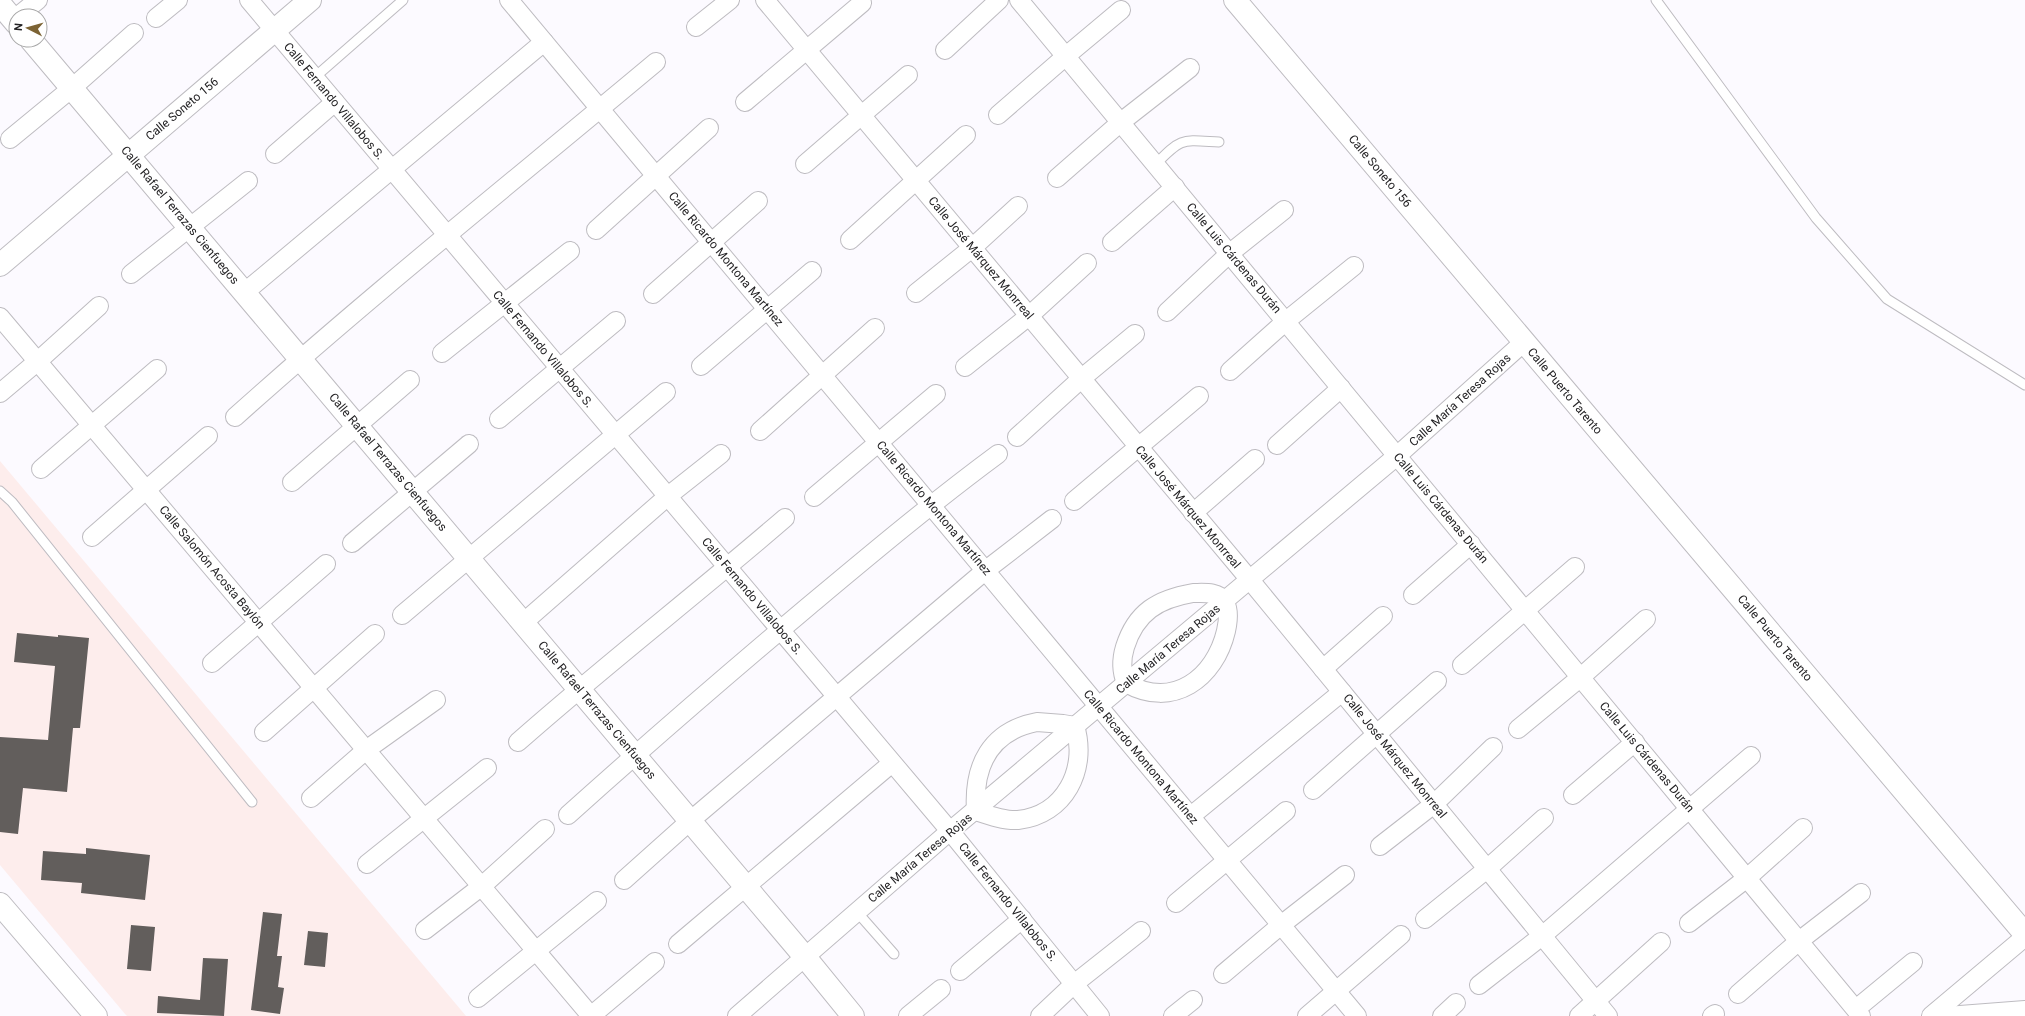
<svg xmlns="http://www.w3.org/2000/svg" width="2025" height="1016" font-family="Roboto,sans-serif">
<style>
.education{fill:#fdedec}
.building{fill:#625e5c}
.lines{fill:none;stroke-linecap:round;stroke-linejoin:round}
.lane-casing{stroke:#bebcc1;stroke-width:11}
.street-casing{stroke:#bebcc1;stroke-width:20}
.secondary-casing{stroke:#bebcc1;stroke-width:24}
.lane{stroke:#fff;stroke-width:9}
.street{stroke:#fff;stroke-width:18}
.secondary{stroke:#fff;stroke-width:22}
.labels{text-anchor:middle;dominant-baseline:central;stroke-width:4;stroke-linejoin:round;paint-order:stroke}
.street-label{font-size:12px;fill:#232224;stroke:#fff}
</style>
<rect width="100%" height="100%" fill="#fcfaff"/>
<!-- education -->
<path class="education" d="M0 461 466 1016H127L125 1014 0 865Z"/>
<!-- building -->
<g class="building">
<path d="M17 633 58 637V635L89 638 80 728H73L67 792 23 788 18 834 0 832V737L48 740 55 666 14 662Z"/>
<path d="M86 848 150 855 145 900 81 893 82 883 41 880 43 851 86 854Z"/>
<path d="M263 912 282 914 277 956H282L278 987 284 988 280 1014 251 1010Z"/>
<path d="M131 925 155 927 151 971 127 969Z"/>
<path d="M308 931 328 933 325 967 304 965Z"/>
<path d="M203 958 228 959 224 1016 157 1013 158 996 200 1000Z"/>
</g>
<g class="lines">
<defs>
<g id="lane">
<path d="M1656 0 1816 218 1887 299 2025 385"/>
<path d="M315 77 403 0"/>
<path d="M1156 164C1182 137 1182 140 1219 142"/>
<path d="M0 491 12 502 252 802"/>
<path d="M857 912 894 954"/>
</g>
<g id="street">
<path d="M249 0 950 831 1100 1016"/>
<path d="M509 0 1357 1016"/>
<path d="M765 0 1250 580 1608 1016"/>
<path d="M1019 0 1861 1016"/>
<path d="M18 16 38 0"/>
<path d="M156 18 178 0"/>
<path d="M696 27 730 0"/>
<path d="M945 50 999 0"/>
<path d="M745 102 862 3"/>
<path d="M998 115 1066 56 1121 10"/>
<path d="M10 139 72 88 134 33"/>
<path d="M275 154 335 102"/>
<path d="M805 164 908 75"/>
<path d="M1057 178 1121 122 1190 68"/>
<path d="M596 230 709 128"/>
<path d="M850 240 966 135"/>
<path d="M1112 242 1175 187"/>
<path d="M131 274 248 181"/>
<path d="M245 292 544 42"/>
<path d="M916 293 972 248 1018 206"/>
<path d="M653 294 758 201"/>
<path d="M1167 312 1230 253 1284 210"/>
<path d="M0 317 591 1016"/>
<path d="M442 353 570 251"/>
<path d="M701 366 812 271"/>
<path d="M965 367 1029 316 1087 263"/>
<path d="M1230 371 1286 321 1354 266"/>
<path d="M0 393 38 361 99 306"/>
<path d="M235 417C372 294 515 180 656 62"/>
<path d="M499 419 616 321"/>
<path d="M760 431 875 328"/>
<path d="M1017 437 1082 378 1135 334"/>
<path d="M1277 445 1341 388"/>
<path d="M41 469 157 369"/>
<path d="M292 482 410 380"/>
<path d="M814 497 936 394"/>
<path d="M1074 501 1199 396"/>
<path d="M1193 513 1255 459"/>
<path d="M92 537 208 436"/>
<path d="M352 543 469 444"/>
<path d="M1193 593C1203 593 1218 591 1224 601 1230 609 1228 622 1226 631 1215 678 1173 710 1126 683 1121 671 1121 660 1125 647 1136 612 1158 599 1193 593Z"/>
<path d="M1413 595 1471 544"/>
<path d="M402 615 666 392"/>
<path d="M524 622 668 496 721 454"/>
<path d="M212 663 326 564"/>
<path d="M1462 665 1575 567"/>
<path d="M1323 669 1383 616"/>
<path d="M1037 722 1063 724 1075 726C1088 769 1065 815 1018 820 1005 821 988 815 976 811 973 766 990 731 1037 722Z"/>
<path d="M1518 729 1581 677 1646 619"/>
<path d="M264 732 375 634"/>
<path d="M518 742C605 665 697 594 785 518"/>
<path d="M1313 790 1437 681"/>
<path d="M1573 795 1635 742"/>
<path d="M311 798 366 750 436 700"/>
<path d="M568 815C647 744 728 674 810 605 871 554 933 502 998 454"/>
<path d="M1191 816 1342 692"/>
<path d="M1380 846 1434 804 1493 747"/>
<path d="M367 864 487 768"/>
<path d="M624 880 690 821 986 570 1052 519"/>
<path d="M1176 903 1286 811"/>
<path d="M1425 919 1487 869 1544 818"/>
<path d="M1689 923 1747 878 1803 828"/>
<path d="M425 930 482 886 545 829"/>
<path d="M678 944 892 763"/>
<path d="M960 971 1022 919"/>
<path d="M1223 974 1281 925 1345 875"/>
<path d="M1479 985 1542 936 1751 756"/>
<path d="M1738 994 1799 941 1861 893"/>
<path d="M478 998 597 901"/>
<path d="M1856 1009 1913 962"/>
<path d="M591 1016 655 962"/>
<path d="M737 1016 950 831 1398 455 1524 342"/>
<path d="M908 1016 941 989"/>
<path d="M1040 1016 1074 984 1141 931"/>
<path d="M1173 1016 1193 1000"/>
<path d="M1307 1016 1401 935"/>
<path d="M1442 1016 1456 1003"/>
<path d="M1579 1016 1661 942"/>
<path d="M1712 1016 1715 1014"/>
<path d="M1931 1016 2025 937"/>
<path d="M1947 1016 2025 1010"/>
</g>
<g id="secondary">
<path d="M1235 0 2025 934"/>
<path d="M0 4 16 23"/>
<path d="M31 40 805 957 853 1016"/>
<path d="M0 265 310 0"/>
<path d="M0 904 96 1016"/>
</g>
</defs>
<!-- lane casing -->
<use href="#lane" class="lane-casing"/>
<!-- street casing -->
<use href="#street" class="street-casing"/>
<!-- secondary casing -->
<use href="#secondary" class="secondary-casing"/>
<!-- lane -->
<use href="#lane" class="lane"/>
<!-- street -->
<use href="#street" class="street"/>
<!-- secondary -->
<use href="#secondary" class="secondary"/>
</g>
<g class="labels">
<!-- street labels -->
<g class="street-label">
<text transform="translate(334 101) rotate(50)">Calle Fernando Villalobos S.</text>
<text transform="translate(182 109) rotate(-40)">Calle Soneto 156</text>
<text transform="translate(1380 171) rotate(50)">Calle Soneto 156</text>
<text transform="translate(180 215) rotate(50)">Calle Rafael Terrazas Cienfuegos</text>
<text transform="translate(981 258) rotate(50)">Calle José Márquez Monrreal</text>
<text transform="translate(1234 258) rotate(50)">Calle Luis Cárdenas Durán</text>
<text transform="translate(726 259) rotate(50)">Calle Ricardo Montona Martínez</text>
<text transform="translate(543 349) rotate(50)">Calle Fernando Villalobos S.</text>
<text transform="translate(1565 391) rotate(50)">Calle Puerto Tarento</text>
<text transform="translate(1460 400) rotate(-42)">Calle María Teresa Rojas</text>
<text transform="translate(388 462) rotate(50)">Calle Rafael Terrazas Cienfuegos</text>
<text transform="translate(1188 507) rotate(50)">Calle José Márquez Monrreal</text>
<text transform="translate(934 508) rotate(50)">Calle Ricardo Montona Martínez</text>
<text transform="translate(1441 508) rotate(50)">Calle Luis Cárdenas Durán</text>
<text transform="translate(212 567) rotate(50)">Calle Salomón Acosta Baylón</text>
<text transform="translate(752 596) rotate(50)">Calle Fernando Villalobos S.</text>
<text transform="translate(1775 638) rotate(50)">Calle Puerto Tarento</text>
<text transform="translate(1168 649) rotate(-40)">Calle María Teresa Rojas</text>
<text transform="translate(597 710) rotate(50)">Calle Rafael Terrazas Cienfuegos</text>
<text transform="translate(1395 756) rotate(51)">Calle José Márquez Monrreal</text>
<text transform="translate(1141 757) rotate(50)">Calle Ricardo Montona Martínez</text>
<text transform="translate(1647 757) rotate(50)">Calle Luis Cárdenas Durán</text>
<text transform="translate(920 858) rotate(-40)">Calle María Teresa Rojas</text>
<text transform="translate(1008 902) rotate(51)">Calle Fernando Villalobos S.</text>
</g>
</g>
<!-- north arrow -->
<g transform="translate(28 28) rotate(276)"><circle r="19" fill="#ffffff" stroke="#a7a7a7"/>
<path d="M0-3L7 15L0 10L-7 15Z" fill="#7c6334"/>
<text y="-6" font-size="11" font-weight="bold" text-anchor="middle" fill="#232224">N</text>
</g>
</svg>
